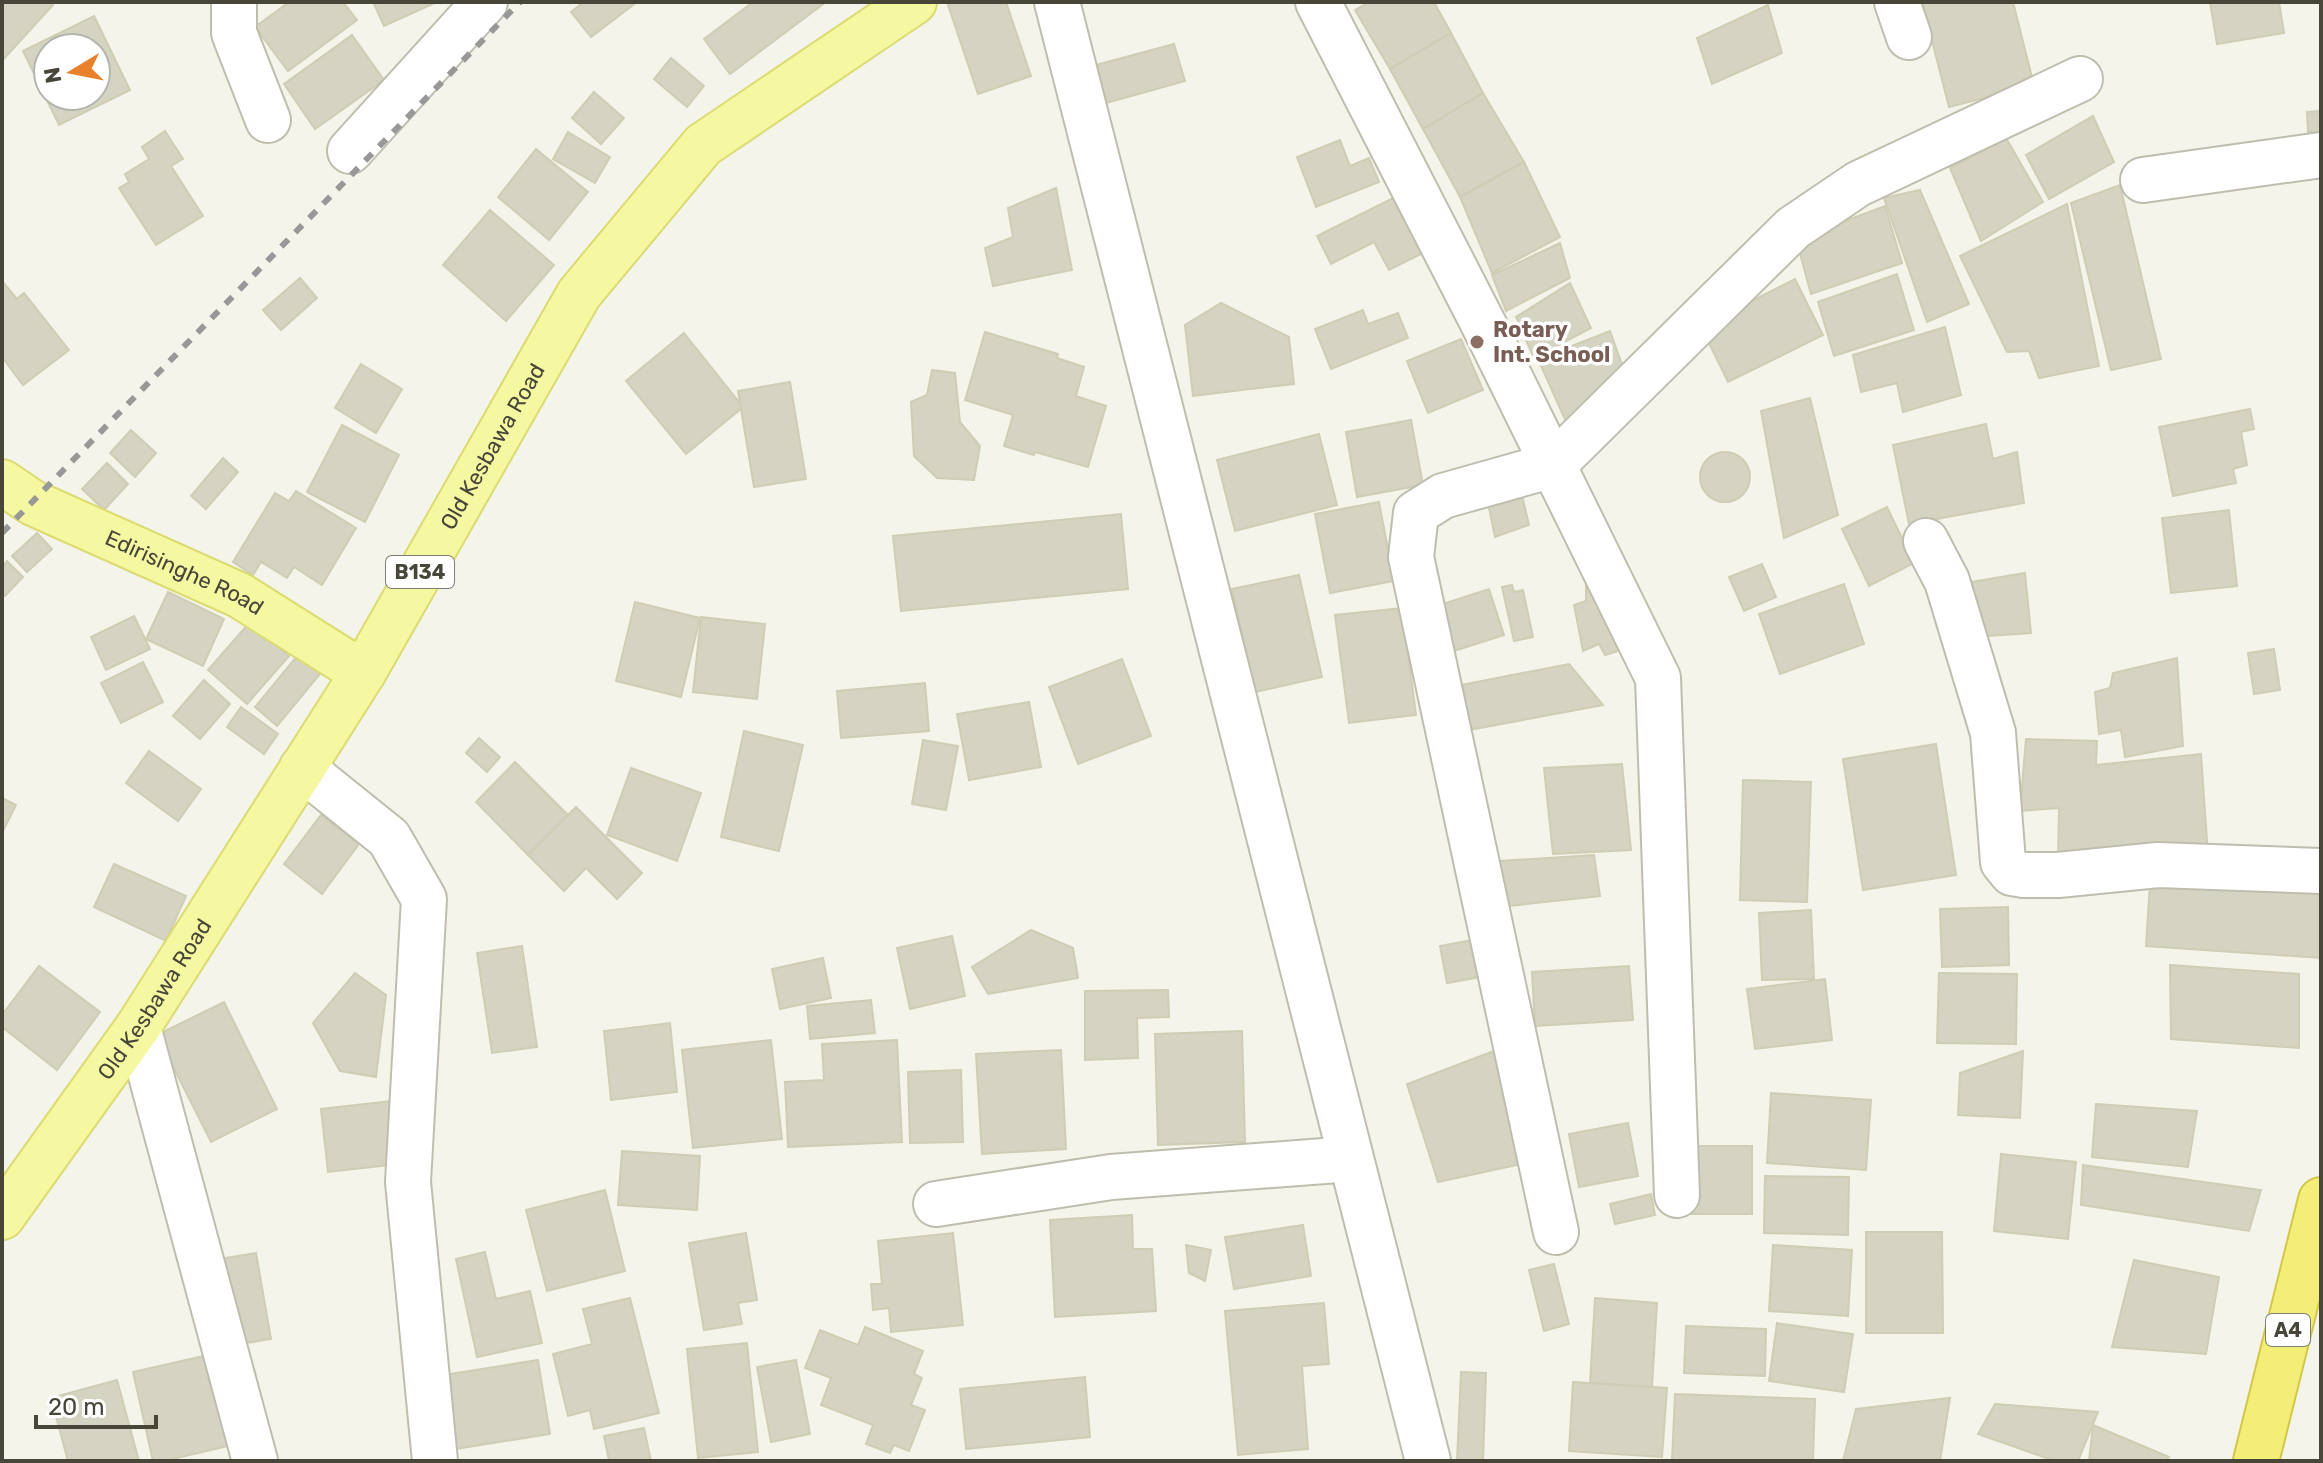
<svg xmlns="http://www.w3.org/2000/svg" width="2323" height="1463" font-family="Rubik,sans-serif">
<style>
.building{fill:#d5d3c1;stroke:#cfcdb4;stroke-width:2;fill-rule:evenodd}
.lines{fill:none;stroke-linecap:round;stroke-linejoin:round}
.minor-casing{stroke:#bfbeae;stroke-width:48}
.major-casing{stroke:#dbdb71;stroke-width:48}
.highway-casing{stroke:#d2c847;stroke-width:48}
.minor{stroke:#fff;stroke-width:44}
.major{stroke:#f5f7a1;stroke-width:44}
.highway{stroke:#f3ee77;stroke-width:44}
.rail{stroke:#989898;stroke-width:6;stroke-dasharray:10 10;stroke-linecap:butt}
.education-dot{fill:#8d6e63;stroke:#fff;stroke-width:3}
.labels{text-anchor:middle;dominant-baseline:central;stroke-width:7;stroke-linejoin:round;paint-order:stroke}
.shield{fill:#fff;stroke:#7e7e74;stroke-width:2}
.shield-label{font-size:20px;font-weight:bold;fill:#474639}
.education-label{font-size:22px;font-weight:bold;fill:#785e54;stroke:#fff;text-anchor:start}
.street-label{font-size:22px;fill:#474639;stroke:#fff}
</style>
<rect width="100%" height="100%" fill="#f4f4ea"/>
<!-- building -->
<g class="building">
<path d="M2 2H50L53 5 2 61Z"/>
<path d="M289 2H343L357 20 288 71 255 27Z"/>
<path d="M373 2H437L384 26Z"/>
<path d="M584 2H637L591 37 571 12Z"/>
<path d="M753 2H826L730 74 704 39Z"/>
<path d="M947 2H1006L1031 76 978 94Z"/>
<path d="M1369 2H1434L1451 33 1390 69 1355 10Z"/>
<path d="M1922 2H2013L2034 85 1949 107Z"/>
<path d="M2210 2H2279L2284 33 2217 44Z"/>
<path d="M1768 5 1782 53 1712 84 1697 38Z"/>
<path d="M94 16 130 90 59 125 23 51ZM48 48H96V96H48Z"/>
<path d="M1451 33 1483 93 1423 129 1390 69Z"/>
<path d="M352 35 384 80 315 129 284 84Z"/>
<path d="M1174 44 1185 81 1106 103 1096 65Z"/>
<path d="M671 58 704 86 687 107 654 79Z"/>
<path d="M594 92 624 118 601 144 572 118Z"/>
<path d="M1483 93 1524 162 1460 197 1423 129Z"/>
<path d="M2321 111V131L2308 132 2307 112Z"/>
<path d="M2093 116 2114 162 2049 199 2026 155Z"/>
<path d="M165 131 183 159 171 166 203 216 156 245 119 188 129 182 125 174 149 159 142 147Z"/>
<path d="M568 132 610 157 595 183 553 159Z"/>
<path d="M2006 138 2043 202 1981 241 1950 168Z"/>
<path d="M1340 140 1350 166 1369 158 1379 182 1316 207 1297 157Z"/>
<path d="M536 149 588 192 549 240 498 197Z"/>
<path d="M1524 162 1560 237 1492 273 1460 197Z"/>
<path d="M2120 185 2161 359 2111 370 2071 203Z"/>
<path d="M1056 188 1072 270 993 286 985 248 1013 237 1008 208Z"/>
<path d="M1920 190 1969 304 1927 322 1884 198Z"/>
<path d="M1395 197 1423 253 1389 270 1374 242 1331 264 1317 236Z"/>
<path d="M2067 204 2099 366 2039 378 2029 351 2007 352 1960 256Z"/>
<path d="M1885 206 1902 263 1811 294 1796 239Z"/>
<path d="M490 210 554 265 506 321 443 265Z"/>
<path d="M1560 243 1570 278 1506 311 1492 275Z"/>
<path d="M1897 274 1914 330 1834 356 1818 302Z"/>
<path d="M300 278 317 298 281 330 263 310Z"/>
<path d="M1795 279 1823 335 1728 382 1701 327Z"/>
<path d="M2 281 17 299 24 293 69 350 23 385 2 357Z"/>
<path d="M1570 283 1591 328 1534 358 1516 317Z"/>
<path d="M1221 303 1289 337 1294 384 1193 396 1185 325Z"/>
<path d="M1363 310 1368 324 1398 313 1408 338 1331 369 1315 329Z"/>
<path d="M1945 327 1961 395 1903 412 1897 383 1861 392 1853 355Z"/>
<path d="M1610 331 1629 384 1567 424 1538 359Z"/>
<path d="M985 332 1058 354 1057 358 1084 367 1076 396 1106 406 1088 467 1035 452 1034 455 1004 446 1013 415 965 400Z"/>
<path d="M684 333 743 407 686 454 626 381Z"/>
<path d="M1461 339 1483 390 1428 413 1407 361Z"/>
<path d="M361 364 402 389 376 433 335 408Z"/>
<path d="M932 370 955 373 960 422 980 446 974 480 937 478 914 456 911 402 927 395Z"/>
<path d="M790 382 806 479 754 487 738 391Z"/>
<path d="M1810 398 1838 515 1784 538 1761 411Z"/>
<path d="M2250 409 2254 429 2241 432 2247 465 2233 469 2236 483 2173 496 2159 427Z"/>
<path d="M1411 420 1423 485 1357 497 1346 432Z"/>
<path d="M1986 424 1993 459 2017 452 2024 503 1909 524 1893 445Z"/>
<path d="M342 425 399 455 365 522 307 492Z"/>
<path d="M131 430 156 453 135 477 110 453Z"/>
<path d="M1319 434 1337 505 1235 531 1217 460Z"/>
<circle cx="1725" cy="477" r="25"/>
<path d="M223 458 238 472 206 509 191 496Z"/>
<path d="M107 463 128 484 104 510 82 489Z"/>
<path d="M296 491 356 528 322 585 294 567 287 578 261 562 253 575 233 562 275 493 289 501Z"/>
<path d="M1522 495 1529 525 1495 537 1488 503Z"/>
<path d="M1379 502 1394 581 1330 593 1315 514Z"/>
<path d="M1887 507 1914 563 1869 586 1842 529Z"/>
<path d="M2229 510 2237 586 2171 593 2162 518Z"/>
<path d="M1121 514 1128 589 901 611 893 536Z"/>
<path d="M37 533 52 549 27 572 12 556Z"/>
<path d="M7 561 23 577 5 596 2 593V567Z"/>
<path d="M1762 564 1776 597 1744 611 1729 577Z"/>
<path d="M2025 573 2031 633 1974 637 1965 583Z"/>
<path d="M1299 575 1322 677 1255 692 1232 589Z"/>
<path d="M1600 579 1621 650 1605 655 1599 644 1583 651 1574 605 1586 601V585Z"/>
<path d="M1844 584 1864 644 1780 674 1759 614Z"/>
<path d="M1512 585 1514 592 1523 590 1533 637 1514 641 1502 587Z"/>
<path d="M1489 589 1504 635 1451 652 1437 606Z"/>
<path d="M168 592 224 619 203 666 146 639Z"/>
<path d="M635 602 700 618 681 697 616 681Z"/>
<path d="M1402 608 1416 715 1349 723 1335 615Z"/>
<path d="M134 616 150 649 106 670 91 637Z"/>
<path d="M701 617 765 624 757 699 693 692Z"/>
<path d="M250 622 289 656 247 704 208 670Z"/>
<path d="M2274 649 2280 690 2254 694 2248 653Z"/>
<path d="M302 650 324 669 277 726 255 707Z"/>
<path d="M2177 658 2183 746 2125 757 2121 730 2099 734 2095 692 2110 688 2113 673Z"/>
<path d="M1122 659 1151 736 1078 764 1049 687Z"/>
<path d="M143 662 163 702 121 723 101 683Z"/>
<path d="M1569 664 1603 705 1469 730 1461 685Z"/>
<path d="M204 680 230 704 200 739 173 716Z"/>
<path d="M925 683 929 731 841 738 837 691Z"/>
<path d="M1029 702 1041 767 969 780 957 714Z"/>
<path d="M241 707 278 734 264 754 227 727Z"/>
<path d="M744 731 803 745 779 851 721 837Z"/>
<path d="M479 738 500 757 487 772 466 753Z"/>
<path d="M2026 739 2097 741 2096 765 2201 754 2208 855 2058 859 2059 808 2020 811Z"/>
<path d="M923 740 958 746 946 810 912 804Z"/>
<path d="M1936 744 1956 875 1863 890 1843 759Z"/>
<path d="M149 751 201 789 178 821 126 783Z"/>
<path d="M515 762 568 815 528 855 476 802Z"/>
<path d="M1622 764 1631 850 1553 854 1544 768Z"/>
<path d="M631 768 701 793 677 861 607 835Z"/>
<path d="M1743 780 1811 782 1807 902 1740 900Z"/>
<path d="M2 798 16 805 2 833Z"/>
<path d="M576 807 642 873 617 899 586 868 564 891 528 855Z"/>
<path d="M321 815 359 844 322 894 284 864Z"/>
<path d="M1594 855 1600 896 1500 907V861Z"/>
<path d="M114 864 186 896 166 941 94 907Z"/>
<path d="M2151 868 2321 880V958L2146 946Z"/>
<path d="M2008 907 2009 965 1942 967 1940 909Z"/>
<path d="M1811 910 1814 979 1762 980 1759 913Z"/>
<path d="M1031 930 1073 948 1078 978 988 994 972 967Z"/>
<path d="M952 936 965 996 910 1009 897 948Z"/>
<path d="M1473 940 1481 977 1447 983 1440 946Z"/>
<path d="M522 946 537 1047 492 1053 477 953Z"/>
<path d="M823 958 831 998 780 1009 772 969Z"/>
<path d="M2170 965 2299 974V1048L2171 1039Z"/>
<path d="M39 966 100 1012 57 1070 2 1027V1015Z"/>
<path d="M1629 966 1633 1020 1535 1026 1532 972Z"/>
<path d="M355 973 386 995 376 1077 340 1071 313 1023Z"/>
<path d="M1939 973 2017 974 2016 1044 1937 1043Z"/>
<path d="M1825 979 1832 1040 1755 1049 1747 989Z"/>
<path d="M1168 990 1169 1017 1137 1018 1138 1058 1085 1060V991Z"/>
<path d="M871 1000 875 1033 810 1039 807 1006Z"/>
<path d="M224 1002 277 1109 211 1142 157 1035Z"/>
<path d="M670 1023 677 1092 611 1100 604 1031Z"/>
<path d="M1242 1031 1245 1142 1158 1145 1155 1034Z"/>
<path d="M771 1040 782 1139 693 1148 682 1050Z"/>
<path d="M897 1040 902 1142 788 1147 785 1082 824 1080 822 1044Z"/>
<path d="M1507 1046 1517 1165 1438 1182 1407 1084Z"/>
<path d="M1061 1050 1066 1149 982 1154 976 1054Z"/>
<path d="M2023 1051 2020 1118 1958 1115 1960 1073Z"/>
<path d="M961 1070 963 1142 910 1143 908 1072Z"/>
<path d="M1771 1093 1871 1100 1866 1170 1767 1163Z"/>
<path d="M391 1101 398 1164 328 1172 321 1109Z"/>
<path d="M2096 1104 2197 1111 2188 1167 2092 1157Z"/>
<path d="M1628 1123 1638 1176 1579 1187 1569 1134Z"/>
<rect x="1685" y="1146" width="67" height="68"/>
<path d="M622 1151 700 1156 697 1210 618 1205Z"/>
<path d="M2001 1154 2076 1162 2068 1239 1994 1231Z"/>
<path d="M2083 1165 2261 1190 2249 1231 2081 1205Z"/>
<path d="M1765 1176 1849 1177 1848 1235 1764 1233Z"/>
<path d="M605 1190 625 1271 547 1291 526 1210Z"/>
<path d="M1651 1194 1655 1215 1615 1224 1610 1204Z"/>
<path d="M1132 1215 1133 1249H1152L1156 1311 1055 1317 1050 1220Z"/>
<path d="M1303 1225 1311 1276 1234 1289 1225 1237Z"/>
<path d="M1866 1232H1942L1943 1333H1866Z"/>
<path d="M746 1233 757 1300 738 1303 742 1324 704 1330 689 1243Z"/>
<path d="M953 1233 963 1325 891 1332 889 1308 873 1310 871 1284H882L878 1241Z"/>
<path d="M1186 1245 1211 1250 1205 1281 1189 1273Z"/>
<path d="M1773 1245 1852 1250 1848 1316 1769 1311Z"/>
<path d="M485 1252 496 1299 530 1291 542 1343 477 1357 456 1259Z"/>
<path d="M256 1253 271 1339 221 1347 207 1261Z"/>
<path d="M2134 1260 2219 1277 2206 1354 2112 1347Z"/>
<path d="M1554 1264 1569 1324 1544 1331 1529 1270Z"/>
<path d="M630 1298 659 1413 594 1429 590 1410 568 1416 553 1354 592 1344 583 1309Z"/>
<path d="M1595 1298 1657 1303 1652 1387 1590 1383Z"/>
<path d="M1324 1303 1329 1364 1302 1366 1308 1449 1238 1455 1225 1311Z"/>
<path d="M1777 1323 1853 1334 1844 1392 1769 1381Z"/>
<path d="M1686 1326 1766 1329 1765 1376 1684 1373Z"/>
<path d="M865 1327 923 1351 914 1374 922 1378 911 1405 925 1410 909 1451 894 1445 890 1453 866 1444 873 1425 821 1405 831 1378 805 1368 820 1330 858 1345Z"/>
<path d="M747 1343 758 1452 698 1458 687 1349Z"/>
<path d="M208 1355 228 1446 164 1461H153L133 1372Z"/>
<path d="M538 1360 550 1434 449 1450 437 1376Z"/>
<path d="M796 1360 810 1434 771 1442 757 1367Z"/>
<path d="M1461 1372 1486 1373 1483 1461H1457Z"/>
<path d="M1085 1377 1090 1437 966 1449 960 1389Z"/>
<path d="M117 1380 139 1461H68L51 1398Z"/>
<path d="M1573 1382 1667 1388 1662 1457 1569 1451Z"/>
<path d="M1675 1394 1815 1399 1813 1461H1672Z"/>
<path d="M1950 1398 1940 1461H1843L1856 1409Z"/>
<path d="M1995 1404 2098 1412 2078 1461H2055L1978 1434Z"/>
<path d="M2093 1425 2169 1457 2166 1461H2089Z"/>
<path d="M644 1428 651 1461H609L604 1436Z"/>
</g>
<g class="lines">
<defs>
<g id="minor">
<path d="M234 2V33L268 120"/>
<path d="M1057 2 1428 1461"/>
<path d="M1318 2 1485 327 1658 678 1677 1195"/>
<path d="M1897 2 1909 37"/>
<path d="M350 151 485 2"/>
<path d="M2143 180 2321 155"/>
<path d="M1926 541 1947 581 1993 733 2003 862 2012 873 2024 875H2058L2158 865 2321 871"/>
<path d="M302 768 389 838 424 899 408 1182 435 1461"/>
<path d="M138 1027 255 1461"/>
<path d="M936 1204 1111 1177 1351 1159"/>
<path d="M1556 1232 1411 557 1416 513 1443 496 1553 465 1793 228 1858 184 2080 79"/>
</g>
<g id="major">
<path id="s1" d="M2 482 33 503 239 595 363 673"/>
<path id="s2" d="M2 1217 138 1027 363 673 579 294 703 145 914 2"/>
</g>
<path id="highway" d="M2256 1461 2321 1200"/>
</defs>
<!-- minor casing -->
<use href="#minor" class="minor-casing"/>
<!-- major casing -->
<use href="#major" class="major-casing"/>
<!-- highway casing -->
<use href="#highway" class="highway-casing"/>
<!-- minor -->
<use href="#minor" class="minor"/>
<!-- major -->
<use href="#major" class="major"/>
<!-- highway -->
<use href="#highway" class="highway"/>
<!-- rail -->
<path class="rail" d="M2 533 520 2"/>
</g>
<!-- markers -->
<circle class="education-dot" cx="1477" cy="342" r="8"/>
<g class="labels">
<!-- shield labels -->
<g class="shield">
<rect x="386" y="556" width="68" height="32" rx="6"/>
<rect x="2266" y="1314" width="44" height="32" rx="6"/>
</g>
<g class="shield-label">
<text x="420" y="572">B134</text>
<text x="2288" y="1330">A4</text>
</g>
<!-- education labels -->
<g class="education-label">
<text x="1493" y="329">Rotary<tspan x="1493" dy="25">Int. School</tspan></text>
</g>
<!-- street labels -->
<g class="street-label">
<text stroke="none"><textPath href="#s2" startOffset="914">Old Kesbawa Road</textPath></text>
<text stroke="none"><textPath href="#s1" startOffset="204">Edirisinghe Road</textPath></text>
<text stroke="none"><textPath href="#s2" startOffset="266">Old Kesbawa Road</textPath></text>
</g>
</g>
<!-- border -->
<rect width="2323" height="1463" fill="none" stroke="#474639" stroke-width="8"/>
<!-- north arrow -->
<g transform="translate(72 72) rotate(260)"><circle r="38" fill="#ffffff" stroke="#b5b5b0" stroke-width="2"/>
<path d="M0-6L14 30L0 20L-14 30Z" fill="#e9812c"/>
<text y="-12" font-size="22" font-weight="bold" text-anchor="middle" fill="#474639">N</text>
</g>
<!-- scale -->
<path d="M36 1415v12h120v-12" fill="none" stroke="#474639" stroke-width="4"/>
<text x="48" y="1415" font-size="24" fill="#474639" stroke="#ffffff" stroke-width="6" paint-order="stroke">20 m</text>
</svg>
